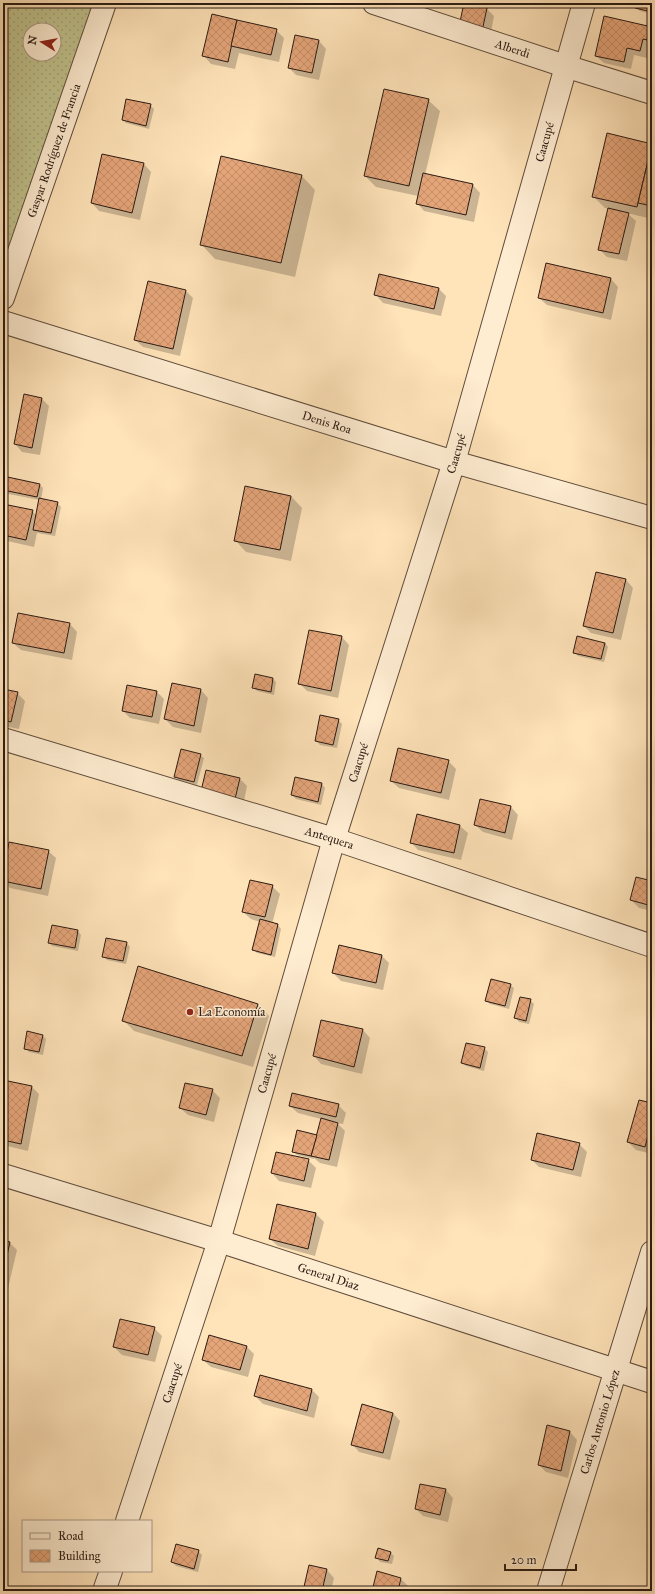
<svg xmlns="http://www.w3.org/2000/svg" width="655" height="1594" font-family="'IM FELL Great Primer',serif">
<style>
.grass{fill:url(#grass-dots);stroke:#766f50;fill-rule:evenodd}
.shadow{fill:#0003}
.building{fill:url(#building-cross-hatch);stroke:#2b1b13}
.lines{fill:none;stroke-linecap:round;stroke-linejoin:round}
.minor-casing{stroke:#604d3c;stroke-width:24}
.minor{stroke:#ffedd2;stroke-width:22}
.poi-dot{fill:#8f2418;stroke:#ffedd2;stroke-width:1.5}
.labels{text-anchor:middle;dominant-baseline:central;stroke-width:3;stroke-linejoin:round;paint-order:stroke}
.street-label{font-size:12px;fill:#2b1b13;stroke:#ffedd2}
.poi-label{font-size:12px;fill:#2b1b13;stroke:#ffedd2;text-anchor:start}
</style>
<defs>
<pattern id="grass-dots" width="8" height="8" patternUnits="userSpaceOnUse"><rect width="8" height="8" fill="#c1c38e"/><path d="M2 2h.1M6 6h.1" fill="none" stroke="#a6a77a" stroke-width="1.8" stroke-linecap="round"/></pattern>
<pattern id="building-cross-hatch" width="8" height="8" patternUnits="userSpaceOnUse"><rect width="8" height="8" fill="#e4a579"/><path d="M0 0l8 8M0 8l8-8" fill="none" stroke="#c48d68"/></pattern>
</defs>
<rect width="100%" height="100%" fill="#ffe3b9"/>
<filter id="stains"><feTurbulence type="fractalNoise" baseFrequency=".005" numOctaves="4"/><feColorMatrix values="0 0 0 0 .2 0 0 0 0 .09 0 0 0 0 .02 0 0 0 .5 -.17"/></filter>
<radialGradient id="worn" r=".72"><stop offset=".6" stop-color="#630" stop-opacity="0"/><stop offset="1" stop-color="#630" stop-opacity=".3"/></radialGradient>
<!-- grass -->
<path class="grass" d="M3 3H96L3 272ZM30 30H54V54H30Z"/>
<!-- shadow -->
<g class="shadow">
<path d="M397 3H417L415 10Z"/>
<path d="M442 3H469L468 5 487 9 494 16 489 43 464 9Z"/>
<path d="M637 3H652V14L640 11 636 8Z"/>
<path d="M652 28V46H650L647 58 634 55 631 69 604 63 596 56Z"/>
<path d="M276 30 284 38 279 62 239 53 235 69 211 64 204 56Z"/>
<path d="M319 41 326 49 319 80 296 75 289 68Z"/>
<path d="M428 100 440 111 425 175 473 185 480 193 474 222 424 211 417 203 418 196 376 187 365 176Z"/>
<path d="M150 105 154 109 149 129 126 123 123 120Z"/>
<path d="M651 144 652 212 650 211 648 218 627 213 636 221 627 261 607 257 599 249 609 209 605 208 594 197Z"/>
<path d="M144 164 151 172 140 220 99 211 92 203Z"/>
<path d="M301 175 315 190 295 277 215 259 201 244Z"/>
<path d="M611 279 618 287 611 320 547 305 539 298Z"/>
<path d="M438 288 446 296 441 316 383 303 376 295Z"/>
<path d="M186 291 193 298 180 356 143 347 135 340Z"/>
<path d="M25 395 42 399 49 406 40 455 22 452 15 444Z"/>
<path d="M3 477 39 484 43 488 41 500 57 503 61 507 55 536 37 533 34 547 3 540V505L32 511 37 516 40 500 3 493Z"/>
<path d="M291 496 302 508 291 561 246 552 235 540Z"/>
<path d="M596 573 626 580 633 588 621 640 591 633 584 626Z"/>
<path d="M70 624 77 632 72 660 21 650 13 643Z"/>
<path d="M342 637 349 645 338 698 307 691 300 684Z"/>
<path d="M605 643 608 647 604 662 578 656 574 652Z"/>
<path d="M273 679 276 682 274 695 257 691 254 688Z"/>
<path d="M3 690 17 693 25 701 19 729 3 726Z"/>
<path d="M201 690 208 698 201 733 173 727 165 719Z"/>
<path d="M157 692 164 699 159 724 130 718 123 711Z"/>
<path d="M338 720 342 724 337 748 320 745 316 741Z"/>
<path d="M200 755 204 758 197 785 179 780 175 776Z"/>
<path d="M448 761 456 769 449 800 399 788 391 781Z"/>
<path d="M240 779 247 786 243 806 202 790Z"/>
<path d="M322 784 325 788 321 805 296 799 292 795Z"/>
<path d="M481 800 511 807 518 815 512 840 483 832 475 825Z"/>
<path d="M418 815 460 826 468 833 461 860 418 850 411 842Z"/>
<path d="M48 851 56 858 48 896 10 888 3 881V878Z"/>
<path d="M652 882V911L639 908 631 900Z"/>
<path d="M272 886 280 894 272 924 278 925 281 929 275 957 257 953 253 949 260 922 251 919 243 912Z"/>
<path d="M78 931 81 935 78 951 52 946 49 943Z"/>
<path d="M127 943 130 947 126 964 107 960 103 956Z"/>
<path d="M382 956 389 963 383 990 341 981 333 973Z"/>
<path d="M139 968 258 1005 269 1016 253 1067 134 1031 123 1020Z"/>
<path d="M510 985 514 988 509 1009 490 1004 486 1001Z"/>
<path d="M530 1000 534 1004 529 1024 519 1022 516 1018Z"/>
<path d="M322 1021 363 1030 370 1038 362 1074 321 1064 314 1056Z"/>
<path d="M43 1036 46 1039 43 1055 29 1052 25 1048Z"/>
<path d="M484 1048 488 1052 484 1071 466 1066 462 1063Z"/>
<path d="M3 1081 32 1087 39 1094 28 1151 3 1145Z"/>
<path d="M212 1090 220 1098 214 1122 188 1115 180 1108Z"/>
<path d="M652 1104V1154L636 1150 628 1142Z"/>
<path d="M338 1105 346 1113 343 1124 337 1123 345 1131 337 1167 320 1163 314 1158V1159L297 1155 293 1151 317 1136 321 1119 298 1113 290 1106Z"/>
<path d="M579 1144 587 1152 581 1177 539 1167 532 1160Z"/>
<path d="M308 1160 316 1168 311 1188 279 1181 272 1173Z"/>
<path d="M278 1205 316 1214 324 1222 315 1256 278 1246 270 1239Z"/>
<path d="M3 1241 10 1243 17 1250 3 1310Z"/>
<path d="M154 1328 162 1336 155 1362 122 1355 114 1347Z"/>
<path d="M247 1347 254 1354 248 1377 211 1367 203 1360Z"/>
<path d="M261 1376 312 1390 319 1397 314 1418 263 1404 255 1396Z"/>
<path d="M363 1405 393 1413 400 1421 390 1460 359 1452 352 1444Z"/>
<path d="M548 1427 570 1432 577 1440 568 1478 546 1472 539 1465Z"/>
<path d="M446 1490 453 1498 448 1522 423 1516 416 1509Z"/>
<path d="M198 1551 202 1555 198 1572 176 1566 172 1562Z"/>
<path d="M390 1552 394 1556 392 1564 380 1562 377 1558Z"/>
<path d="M310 1566 327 1570 334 1578 331 1591H304Z"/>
<path d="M401 1579 408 1586 407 1591H373Z"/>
</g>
<!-- building -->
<g class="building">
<path d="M464 3 487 8 481 36 458 31Z"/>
<path d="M636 3H652V12L635 8Z"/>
<path d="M212 14 237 20 228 62 202 56Z"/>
<path d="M604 16 652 27V41L643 39 640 51 627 48 624 62 595 56Z"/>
<path d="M237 20 277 29 271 55 231 46Z"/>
<path d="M295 35 319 40 312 73 288 68Z"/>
<path d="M384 89 429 99 409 186 364 176Z"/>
<path d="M126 99 151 104 146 126 122 120Z"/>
<path d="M607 133 652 144 637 207 592 197Z"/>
<path d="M652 144V206L638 203Z"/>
<path d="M102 154 144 163 132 213 91 203Z"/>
<path d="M221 156 302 175 281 263 200 245Z"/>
<path d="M423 173 473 184 466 215 416 204Z"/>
<path d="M608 208 629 213 619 254 598 250Z"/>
<path d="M546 263 611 278 603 313 538 298Z"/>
<path d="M379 274 439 288 434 309 374 295Z"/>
<path d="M148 281 186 290 173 349 134 340Z"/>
<path d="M24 394 42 398 32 448 14 444Z"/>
<path d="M3 476 40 484 37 497 3 490Z"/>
<path d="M245 486 291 496 280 550 234 541Z"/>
<path d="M39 498 58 502 51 533 33 530Z"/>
<path d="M3 504 33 510 26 540 3 535Z"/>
<path d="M596 572 626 579 613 633 583 626Z"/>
<path d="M18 613 70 623 64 653 12 643Z"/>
<path d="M309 630 342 636 331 691 298 684Z"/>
<path d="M577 636 605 643 601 659 573 653Z"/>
<path d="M255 674 273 678 271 692 252 688Z"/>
<path d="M172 683 201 689 194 726 164 719Z"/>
<path d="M127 685 157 691 152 717 122 711Z"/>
<path d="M3 689 18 692 11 722 3 720Z"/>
<path d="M320 715 339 719 333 745 315 741Z"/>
<path d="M398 748 449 760 441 793 390 781Z"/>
<path d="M181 749 201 754 194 782 174 777Z"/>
<path d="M206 770 240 778 235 799 201 791Z"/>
<path d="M295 777 322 783 318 802 291 795Z"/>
<path d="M480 799 511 806 505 833 474 825Z"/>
<path d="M417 814 460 825 454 853 410 843Z"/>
<path d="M9 842 49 850 41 889 3 881V873Z"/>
<path d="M636 877 652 881V906L630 900Z"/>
<path d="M250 880 273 885 265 917 242 912Z"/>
<path d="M260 919 278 924 271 955 252 950Z"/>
<path d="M52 925 78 930 75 948 48 943Z"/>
<path d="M106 938 127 942 123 961 102 957Z"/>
<path d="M339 945 382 955 376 983 332 973Z"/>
<path d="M138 966 258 1004 242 1056 122 1021Z"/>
<path d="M491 979 511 984 505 1006 485 1001Z"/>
<path d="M520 997 531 999 526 1021 514 1018Z"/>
<path d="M321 1020 363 1029 354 1067 313 1056Z"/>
<path d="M27 1031 43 1035 39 1052 24 1049Z"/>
<path d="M466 1043 485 1047 480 1068 461 1063Z"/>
<path d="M3 1080 32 1086 21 1144 3 1140Z"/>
<path d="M185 1083 213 1089 206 1115 179 1108Z"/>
<path d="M292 1093 339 1104 336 1117 289 1106Z"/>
<path d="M639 1100 652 1103V1120L645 1147 627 1142Z"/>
<path d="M321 1118 338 1123 329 1160 311 1156Z"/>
<path d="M297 1130 317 1135 311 1156 292 1152Z"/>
<path d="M537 1133 580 1143 573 1170 531 1160Z"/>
<path d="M276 1152 309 1159 304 1181 271 1173Z"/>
<path d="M277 1204 316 1213 308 1249 269 1239Z"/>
<path d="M3 1240 10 1242 3 1273Z"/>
<path d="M120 1319 155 1327 148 1355 113 1347Z"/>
<path d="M209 1335 247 1346 240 1370 202 1360Z"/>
<path d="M260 1375 312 1389 307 1411 254 1396Z"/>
<path d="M362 1404 393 1413 383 1453 351 1445Z"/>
<path d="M547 1425 570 1431 561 1471 538 1465Z"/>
<path d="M420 1484 446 1489 440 1515 415 1509Z"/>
<path d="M176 1544 199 1550 194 1569 171 1562Z"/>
<path d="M378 1548 391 1552 388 1561 375 1558Z"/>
<path d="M309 1565 327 1569 322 1591H303Z"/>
<path d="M377 1571 401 1578 398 1591H372Z"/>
</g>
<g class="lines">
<defs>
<g id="minor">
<path id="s1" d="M374 3 565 66 652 93"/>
<path id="s2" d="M3 298 105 3"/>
<path id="s3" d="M3 322 454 462 652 518"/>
<path id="s4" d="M3 739 334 839 652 946"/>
<path id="s5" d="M3 1175 219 1241 652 1382"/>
<path id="s6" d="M127 1521 219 1241 334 839 454 462 584 3"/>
<path d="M104 1591 111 1571"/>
<path id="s7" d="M548 1591 652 1252"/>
</g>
</defs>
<!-- minor casing -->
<use href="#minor" class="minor-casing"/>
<!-- minor -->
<use href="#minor" class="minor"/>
</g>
<!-- markers -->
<circle class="poi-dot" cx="190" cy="1012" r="4"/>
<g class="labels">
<!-- street labels -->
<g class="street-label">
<text stroke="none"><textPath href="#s1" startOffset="146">Alberdi</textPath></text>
<text stroke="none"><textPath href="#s6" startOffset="1441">Caacupé</textPath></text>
<text stroke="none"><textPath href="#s2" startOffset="156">Gaspar Rodríguez de Francia</textPath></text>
<text stroke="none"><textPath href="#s3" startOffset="339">Denis Roa</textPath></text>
<text stroke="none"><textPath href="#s6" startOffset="1117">Caacupé</textPath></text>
<text stroke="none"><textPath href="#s6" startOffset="793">Caacupé</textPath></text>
<text stroke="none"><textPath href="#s4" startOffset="341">Antequera</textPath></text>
<text stroke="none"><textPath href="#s6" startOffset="469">Caacupé</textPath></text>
<text stroke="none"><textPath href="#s5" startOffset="341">General Diaz</textPath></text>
<text stroke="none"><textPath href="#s6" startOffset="145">Caacupé</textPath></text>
<text stroke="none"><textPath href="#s7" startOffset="177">Carlos Antonio López</textPath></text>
</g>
<!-- poi labels -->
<g class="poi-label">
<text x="198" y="1012">La Economía</text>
</g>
</g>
<!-- margin -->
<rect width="655" height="1594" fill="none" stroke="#ffe3b9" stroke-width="16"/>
<rect x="4" y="4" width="647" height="1586" fill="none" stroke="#2b1b13" stroke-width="2"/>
<rect x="8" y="8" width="639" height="1578" fill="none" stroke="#2b1b13"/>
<!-- legend -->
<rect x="22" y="1520" width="130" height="52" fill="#ffedd2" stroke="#aa9986"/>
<rect x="30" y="1533" width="20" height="6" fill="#ffedd2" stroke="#aa9986"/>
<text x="58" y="1540" font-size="12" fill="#2b1b13">Road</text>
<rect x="30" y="1550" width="20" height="12" fill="url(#building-cross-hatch)" stroke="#aa9986"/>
<text x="58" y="1560" font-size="12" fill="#2b1b13">Building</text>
<!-- north arrow -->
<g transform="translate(42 42) rotate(281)"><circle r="19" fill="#ffedd2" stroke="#aa9986"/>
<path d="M0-3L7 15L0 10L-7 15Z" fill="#8f2418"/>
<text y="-6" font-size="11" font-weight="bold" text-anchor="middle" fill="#2b1b13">N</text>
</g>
<!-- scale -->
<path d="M505 1564v6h71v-6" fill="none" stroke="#2b1b13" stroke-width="2"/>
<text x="511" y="1564" font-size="12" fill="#2b1b13" stroke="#ffedd2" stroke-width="3" paint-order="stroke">20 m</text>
<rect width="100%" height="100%" filter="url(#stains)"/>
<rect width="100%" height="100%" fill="url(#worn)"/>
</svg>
